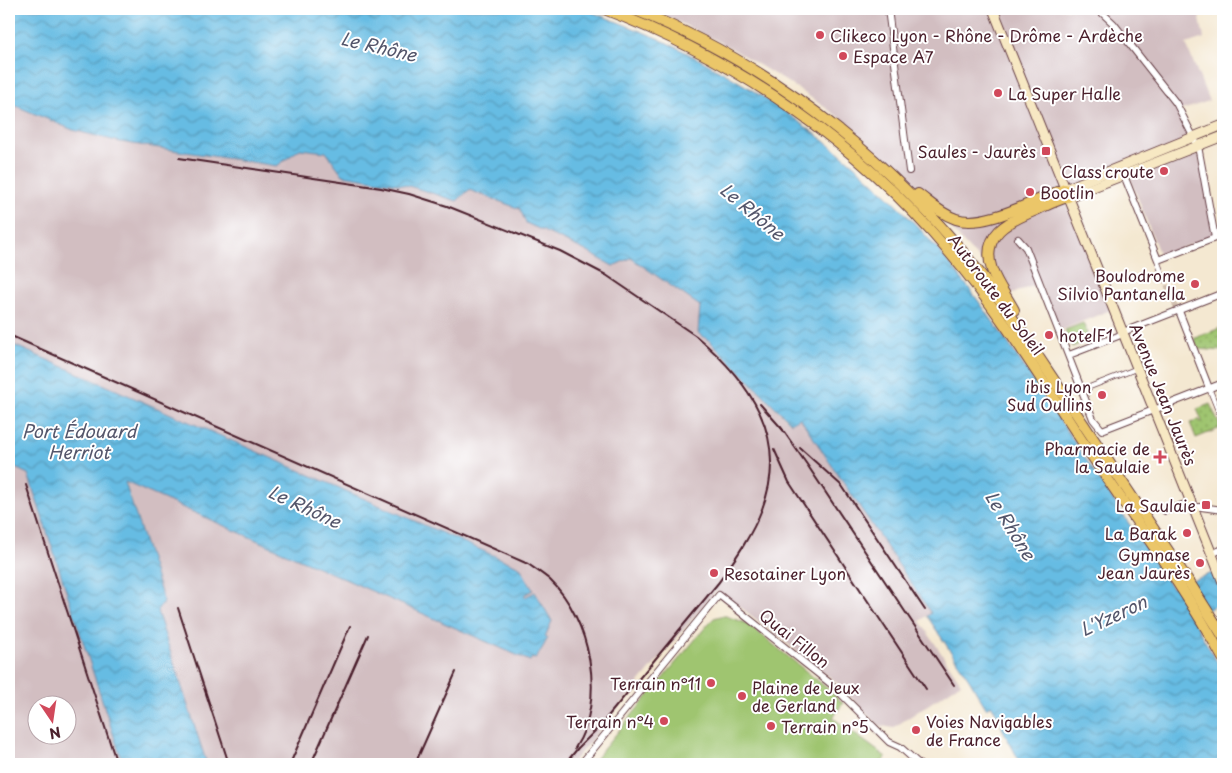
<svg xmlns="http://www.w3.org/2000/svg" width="1232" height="773" font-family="'Playpen Sans',sans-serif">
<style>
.industrial{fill:#d2bec1;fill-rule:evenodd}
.park{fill:url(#park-dots);stroke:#74724e}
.pitch{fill:#9fc570;stroke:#74724e}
.water{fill:url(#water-waves);stroke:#586e87}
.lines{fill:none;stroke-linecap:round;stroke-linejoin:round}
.pedestrian-tunnel{stroke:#d2c0b0;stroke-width:4.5;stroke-dasharray:4.5 2;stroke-linecap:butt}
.pedestrian-casing{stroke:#643d44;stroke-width:6}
.minor-casing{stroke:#643d44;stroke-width:8}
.secondary-casing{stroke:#643d44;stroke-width:11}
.trunk-casing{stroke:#643d44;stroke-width:12}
.pedestrian{stroke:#fff;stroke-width:4.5}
.minor{stroke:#fff;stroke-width:6}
.secondary{stroke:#f7e8c3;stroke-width:9}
.trunk{stroke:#ebc669;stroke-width:10}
.rail{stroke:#4a1f2b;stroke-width:2}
.poi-dot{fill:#d1495b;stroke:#fff;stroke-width:2}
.labels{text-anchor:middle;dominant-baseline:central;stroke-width:4;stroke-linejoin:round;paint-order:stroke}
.poi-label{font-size:16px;fill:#4a1f2b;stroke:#fff;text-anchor:end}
.street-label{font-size:16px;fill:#4a1f2b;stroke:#fff}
.water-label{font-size:18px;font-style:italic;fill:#54566b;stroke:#fff}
</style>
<defs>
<pattern id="park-dots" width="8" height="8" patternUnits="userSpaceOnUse" patternTransform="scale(1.25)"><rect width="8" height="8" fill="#9fc570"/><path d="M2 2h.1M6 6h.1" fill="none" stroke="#849f5c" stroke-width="1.8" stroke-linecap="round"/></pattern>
<pattern id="water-waves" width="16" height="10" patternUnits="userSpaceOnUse" patternTransform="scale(1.25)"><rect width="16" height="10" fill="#66bce3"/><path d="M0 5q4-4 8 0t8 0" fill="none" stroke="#5698b8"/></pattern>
</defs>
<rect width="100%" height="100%" fill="#fff"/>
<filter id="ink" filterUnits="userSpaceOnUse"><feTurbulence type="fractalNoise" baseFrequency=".02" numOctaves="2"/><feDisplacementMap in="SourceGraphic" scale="10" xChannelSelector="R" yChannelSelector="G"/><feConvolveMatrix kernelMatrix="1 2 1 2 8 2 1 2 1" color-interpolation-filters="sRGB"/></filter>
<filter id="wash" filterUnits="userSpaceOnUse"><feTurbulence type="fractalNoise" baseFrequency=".0096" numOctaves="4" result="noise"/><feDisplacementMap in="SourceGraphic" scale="20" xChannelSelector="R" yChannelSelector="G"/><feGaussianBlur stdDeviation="1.12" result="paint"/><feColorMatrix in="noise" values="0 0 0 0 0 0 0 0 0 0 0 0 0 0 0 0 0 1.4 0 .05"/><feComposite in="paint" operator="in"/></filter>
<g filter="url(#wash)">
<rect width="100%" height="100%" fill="#f4e8d1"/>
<!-- industrial -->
<g class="industrial">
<path d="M652 9H1198L1204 38 1186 44 1209 101 1179 111 1198 151 1218 234 1160 256 1127 169 1067 192 1113 309 1059 331 1040 283 1011 294 897 170 849 124 797 88 726 45Z"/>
<path d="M9 103 73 130 120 142 195 154 277 166 300 149 326 152 343 175 409 186 457 201 469 190 520 209 584 250 613 266 631 257 701 306 698 333 710 341 790 423 800 418 931 613 920 621 961 683 893 728 878 725 835 681 739 606 716 591 571 764H207L157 611 164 602 126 482 530 661 532 658 536 659 547 639 545 637 535 593 525 598 520 567 9 343Z"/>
<path d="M9 465 28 474 123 764H9ZM38 706H68V736H38Z"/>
</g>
<!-- park -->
<g class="park">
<path d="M1223 327V351L1198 349 1194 338Z"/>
<path d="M1210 404 1221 428 1196 438 1190 423 1199 419 1200 422 1202 421 1197 409Z"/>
</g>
<!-- pitch -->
<g class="pitch">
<path d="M1083 323 1088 336 1081 339 1082 343 1072 347 1065 330Z"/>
<path d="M721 616H726L748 624 828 689 843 703 833 718 886 757 880 764H591L709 623 714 618Z"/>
</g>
<!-- water -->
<g class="water">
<path d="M9 9H584C609 19 635 28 659 39 756 85 845 148 918 227 968 281 1007 341 1047 401 1089 463 1130 526 1172 588L1223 569V600L1193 620 1223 672V764H1021L1002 728V722L991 705 986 708 969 679 927 616 931 613 800 418 791 423 710 341 698 333 700 306 631 258 613 266 584 250 526 223 520 209 469 190 457 201 409 186 343 175 326 152 300 149 277 166 120 142 73 130 9 103Z"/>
<path d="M9 343 520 567 533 590 524 595 525 597 535 592 552 621 545 637 548 638 536 659 532 658 530 661 125 482 164 602 157 611 207 764H123L28 474 9 465Z"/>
</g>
</g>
<g filter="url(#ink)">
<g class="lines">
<!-- pedestrian-tunnel -->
<path class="pedestrian-tunnel" d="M1164 279 1176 308"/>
<defs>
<g id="pedestrian">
<path d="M1158 260V263L1164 279"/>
<path d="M1209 388 1223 423"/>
<path d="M1082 390 1133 370H1137"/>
</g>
<g id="minor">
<path d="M888 9 909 171"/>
<path d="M1098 9 1114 24 1176 103 1198 146 1215 238 1158 260 1123 173"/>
<path d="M1018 239 1026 248 1093 419 1102 430 1223 383"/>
<path d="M1179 311 1209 388"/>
<path d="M1069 355 1118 336 1123 332 1223 293"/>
<path d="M1193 507H1201L1223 510"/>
<path d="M1165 511 1191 502"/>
<path d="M1211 554 1223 549"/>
<path d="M581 764 719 595 831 684 889 742 900 747 919 764"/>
</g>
<g id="secondary">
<path d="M993 9 1223 582"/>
<path d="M1065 189 1223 125"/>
<path d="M1068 197 1223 136"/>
</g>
<g id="trunk">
<path d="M604 9C738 60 858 143 950 253 1003 315 1045 386 1090 453 1135 520 1185 588 1223 658"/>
<path d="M633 9C782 69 909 173 1003 304L1187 579 1223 636"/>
<path d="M918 194C930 203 941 214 956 219 985 229 1036 199 1065 189"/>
<path d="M1014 310C1007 297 997 284 992 270 980 234 1009 221 1036 210 1047 205 1057 200 1068 197"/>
</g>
</defs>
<!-- pedestrian casing -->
<use href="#pedestrian" class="pedestrian-casing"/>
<!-- minor casing -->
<use href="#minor" class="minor-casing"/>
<!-- secondary casing -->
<use href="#secondary" class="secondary-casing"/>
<!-- trunk casing -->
<use href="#trunk" class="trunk-casing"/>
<!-- pedestrian -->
<use href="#pedestrian" class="pedestrian"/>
<!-- minor -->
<use href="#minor" class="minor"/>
<!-- secondary -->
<use href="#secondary" class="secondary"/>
<!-- trunk -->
<use href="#trunk" class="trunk"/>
<!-- rail -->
<g class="rail">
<path d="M706 9 717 12"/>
<path d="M179 158 381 188 409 194 447 206 560 251 606 275 696 336C749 381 790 437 762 509 752 535 735 559 719 582L599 727 578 748 565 764"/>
<path d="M9 335 528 564C535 569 543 574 550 580 590 618 607 700 575 748"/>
<path d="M760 404 783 430"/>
<path d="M780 426 808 466 954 685"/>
<path d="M800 448 842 486 925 610"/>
<path d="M774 449 789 482 926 689"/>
<path d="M26 485 117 764"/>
<path d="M178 608 229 764"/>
<path d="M290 764 350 626"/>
<path d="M311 764 368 635"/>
<path d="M415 764 456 672"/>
</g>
</g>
</g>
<!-- markers -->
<g class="poi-dot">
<circle cx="820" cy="35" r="5"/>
<circle cx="843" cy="56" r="5"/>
<circle cx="998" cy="93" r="5"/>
<rect x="1041" y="146" width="10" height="10" rx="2.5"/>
<circle cx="1164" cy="171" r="5"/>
<circle cx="1030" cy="192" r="5"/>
<circle cx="1195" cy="284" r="5"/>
<circle cx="1049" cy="335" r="5"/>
<circle cx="1102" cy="395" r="5"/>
<path d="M1157.5 449.5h5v5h5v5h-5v5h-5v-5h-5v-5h5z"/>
<rect x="1201" y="500" width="10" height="10" rx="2.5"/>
<circle cx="1187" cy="533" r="5"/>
<circle cx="1200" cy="563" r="5"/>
<circle cx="714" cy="573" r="5"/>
<circle cx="711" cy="683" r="5"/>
<circle cx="742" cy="696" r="5"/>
<circle cx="664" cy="721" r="5"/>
<circle cx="771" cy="726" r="5"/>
<circle cx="916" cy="730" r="5"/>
</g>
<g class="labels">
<!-- poi labels -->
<g class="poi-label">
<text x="830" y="35" text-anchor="start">Clikeco Lyon - Rhône - Drôme - Ardèche</text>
<text x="853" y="56" text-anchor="start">Espace A7</text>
<text x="1008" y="93" text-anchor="start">La Super Halle</text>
<text x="1036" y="151">Saules - Jaurès</text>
<text x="1154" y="171">Class'croute</text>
<text x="1040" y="192" text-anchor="start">Bootlin</text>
<text x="1185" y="275">Boulodrome<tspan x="1185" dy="18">Silvio Pantanella</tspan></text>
<text x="1059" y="335" text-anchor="start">hotelF1</text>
<text x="1092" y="386">ibis Lyon<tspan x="1092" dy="18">Sud Oullins</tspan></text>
<text x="1150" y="448">Pharmacie de<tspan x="1150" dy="18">la Saulaie</tspan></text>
<text x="1196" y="505">La Saulaie</text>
<text x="1177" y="533">La Barak</text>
<text x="1190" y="554">Gymnase<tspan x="1190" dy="18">Jean Jaurès</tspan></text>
<text x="724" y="573" text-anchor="start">Resotainer Lyon</text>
<text x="701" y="683">Terrain n°11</text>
<text x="752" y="687" text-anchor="start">Plaine de Jeux<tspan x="752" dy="18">de Gerland</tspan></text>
<text x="654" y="721">Terrain n°4</text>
<text x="926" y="721" text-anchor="start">Voies Navigables<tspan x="926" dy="18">de France</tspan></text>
<text x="781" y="726" text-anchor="start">Terrain n°5</text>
</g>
<!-- street labels -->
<g class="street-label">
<text transform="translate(997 294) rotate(53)">Autoroute du Soleil</text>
<text transform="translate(1164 394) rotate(68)">Avenue Jean Jaurès</text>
<text transform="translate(795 638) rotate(38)">Quai Fillon</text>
</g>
<!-- water labels -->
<g class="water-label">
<text transform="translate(379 46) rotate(13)">Le Rhône</text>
<text transform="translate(753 211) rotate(40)">Le Rhône</text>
<text x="79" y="430">Port Édouard<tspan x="79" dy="21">Herriot</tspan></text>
<text transform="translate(305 506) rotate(25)">Le Rhône</text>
<text transform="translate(1011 525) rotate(58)">Le Rhône</text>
<text transform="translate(1113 615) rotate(-25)">L'Yzeron</text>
</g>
</g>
<!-- margin -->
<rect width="1232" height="773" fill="none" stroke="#fff" stroke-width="30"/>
<!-- north arrow -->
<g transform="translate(52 720) rotate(167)"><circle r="24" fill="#ffffff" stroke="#b7a5aa"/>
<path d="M0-4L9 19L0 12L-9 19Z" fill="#d1495b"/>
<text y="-8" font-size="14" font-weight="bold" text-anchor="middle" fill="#4a1f2b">N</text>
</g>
</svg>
